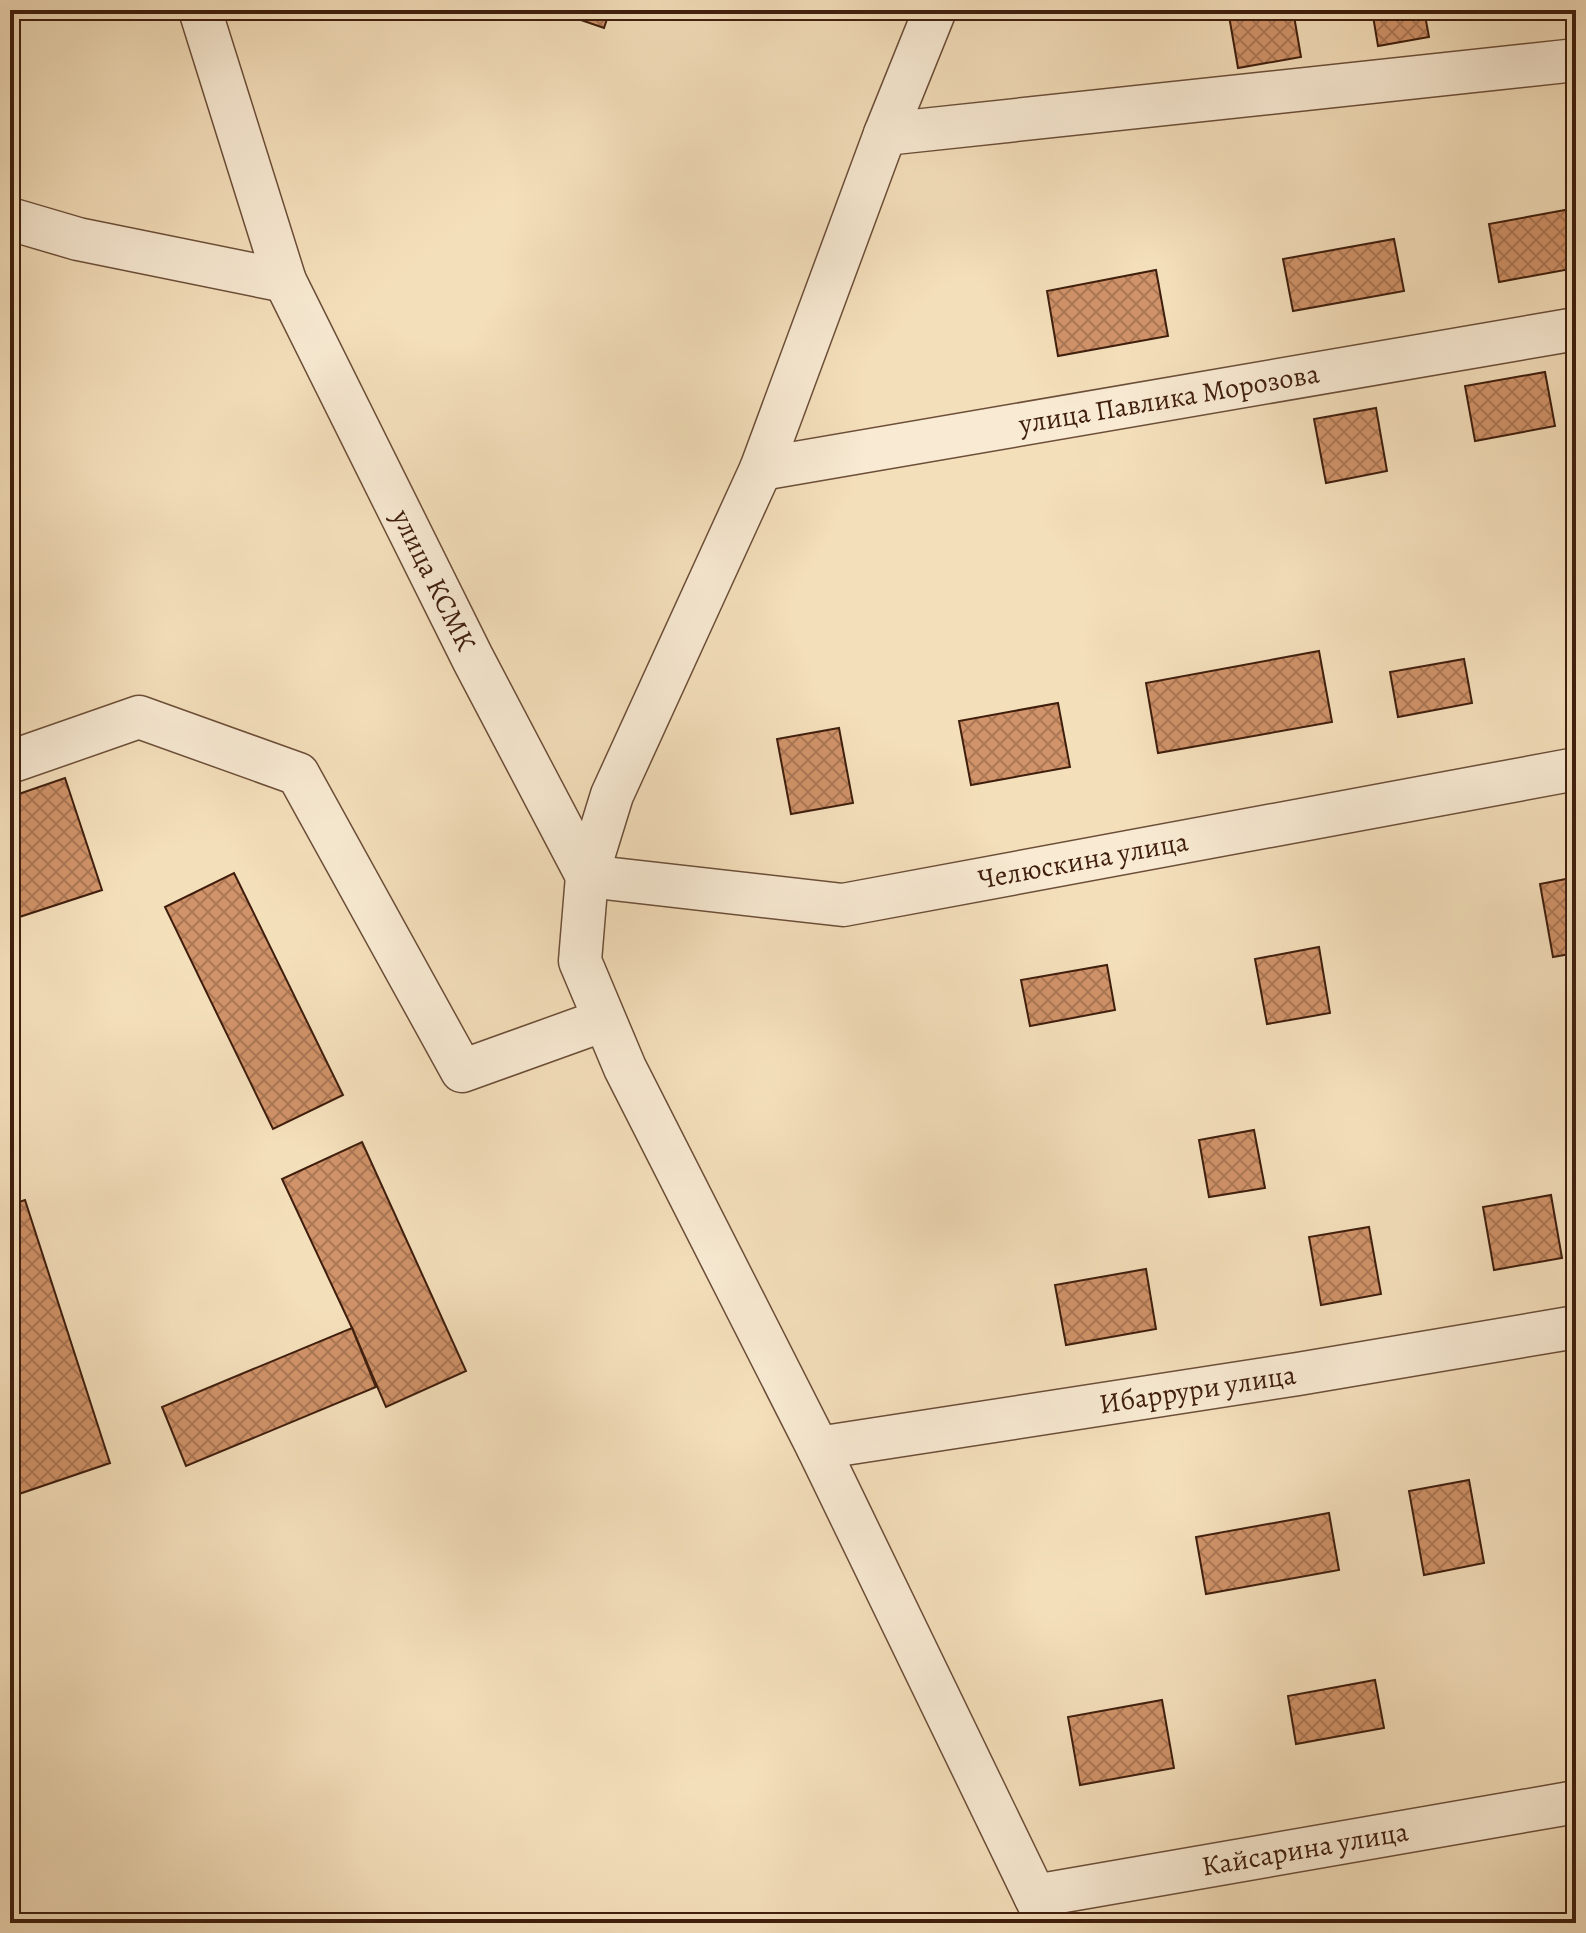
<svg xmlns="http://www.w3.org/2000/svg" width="1586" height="1933" font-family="Alegreya,serif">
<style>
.building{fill:url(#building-cross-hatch);stroke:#3f1e0d;stroke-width:2}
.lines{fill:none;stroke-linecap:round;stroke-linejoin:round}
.minor-casing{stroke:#6c4e38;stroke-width:45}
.minor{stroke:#f8ead3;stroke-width:42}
.labels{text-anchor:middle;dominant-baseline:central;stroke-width:6;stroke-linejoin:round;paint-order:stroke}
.street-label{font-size:28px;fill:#3f1e0d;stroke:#f8ead3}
</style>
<defs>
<pattern id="building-cross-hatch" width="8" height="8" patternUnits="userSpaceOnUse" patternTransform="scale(2)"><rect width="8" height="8" fill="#d19369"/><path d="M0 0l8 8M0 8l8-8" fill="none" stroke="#ab7755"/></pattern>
</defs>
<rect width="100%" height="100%" fill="#f4dfbb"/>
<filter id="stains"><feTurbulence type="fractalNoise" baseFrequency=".0025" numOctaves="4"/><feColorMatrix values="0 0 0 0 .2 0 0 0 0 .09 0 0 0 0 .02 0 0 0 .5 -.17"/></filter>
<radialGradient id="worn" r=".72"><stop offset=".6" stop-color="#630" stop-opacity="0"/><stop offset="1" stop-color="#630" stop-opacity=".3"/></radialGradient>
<!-- building -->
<g class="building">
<path d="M552 10H610L604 28Z"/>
<path d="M1228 10H1293L1301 57 1238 68Z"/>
<path d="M1372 10H1424L1429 37 1378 46Z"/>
<path d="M1576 208V268L1499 282 1489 224Z"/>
<path d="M1394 239 1404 291 1293 311 1283 259Z"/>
<path d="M1156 270 1168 336 1058 356 1047 291Z"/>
<path d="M1545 372 1555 426 1475 441 1465 386Z"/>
<path d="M1376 408 1387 471 1326 483 1314 419Z"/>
<path d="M1319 651 1332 722 1158 753 1146 683Z"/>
<path d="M1464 659 1472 703 1398 717 1390 672Z"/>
<path d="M1058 703 1070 767 971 785 959 721Z"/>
<path d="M839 728 853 803 791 814 777 739Z"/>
<path d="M65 778 102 890 10 920V797Z"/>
<path d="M234 873 343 1095 273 1129 165 907Z"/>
<path d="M1576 877V953L1553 957 1540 884Z"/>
<path d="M1319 947 1330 1013 1267 1024 1255 959Z"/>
<path d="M1107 965 1115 1010 1030 1026 1021 980Z"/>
<path d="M1254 1130 1265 1188 1209 1197 1199 1140Z"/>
<path d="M362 1142 466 1371 386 1407 352 1328 282 1179Z"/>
<path d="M1551 1195 1562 1258 1494 1270 1483 1207Z"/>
<path d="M25 1200 110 1463 10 1497V1205Z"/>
<path d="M1369 1227 1381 1294 1321 1305 1309 1237Z"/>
<path d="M1146 1269 1156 1329 1066 1345 1055 1285Z"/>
<path d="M352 1328 376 1387 186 1466 162 1407Z"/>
<path d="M1469 1480 1484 1563 1424 1575 1409 1491Z"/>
<path d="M1329 1513 1339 1570 1206 1594 1196 1537Z"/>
<path d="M1375 1680 1384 1728 1296 1744 1288 1696Z"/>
<path d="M1162 1700 1174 1768 1080 1785 1068 1717Z"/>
</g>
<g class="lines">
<defs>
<g id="minor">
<path id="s1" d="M200 10 285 281 473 659 587 876"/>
<path d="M935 10 885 134 761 469 612 795 587 876 580 961 625 1068 818 1448 1048 1923"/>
<path d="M885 134 1576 60"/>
<path d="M10 219 78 239 285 281"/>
<path id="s2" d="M761 469 1576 329"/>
<path d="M10 762 139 717 298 774 462 1071 604 1020"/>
<path id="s3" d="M587 876 843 905 1576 769"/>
<path id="s4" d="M818 1448 1298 1374 1576 1327"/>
<path id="s5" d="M1035 1896 1576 1802"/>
</g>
</defs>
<!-- minor casing -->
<use href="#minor" class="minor-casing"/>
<!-- minor -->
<use href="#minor" class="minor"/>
</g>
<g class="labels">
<!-- street labels -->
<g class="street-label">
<text stroke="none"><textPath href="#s2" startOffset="414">улица Павлика Морозова</textPath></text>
<text stroke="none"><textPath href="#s1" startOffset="618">улица КСМК</textPath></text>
<text stroke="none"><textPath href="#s3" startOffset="502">Челюскина улица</textPath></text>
<text stroke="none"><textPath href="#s4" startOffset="384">Ибаррури улица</textPath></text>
<text stroke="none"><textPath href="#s5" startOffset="274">Кайсарина улица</textPath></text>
</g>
</g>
<!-- margin -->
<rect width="1586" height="1933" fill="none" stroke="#f4dfbb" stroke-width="40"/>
<rect x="12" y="12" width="1562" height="1909" fill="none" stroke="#3f1e0d" stroke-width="4"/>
<rect x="20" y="20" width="1546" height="1893" fill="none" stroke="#3f1e0d" stroke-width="2"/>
<rect width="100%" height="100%" filter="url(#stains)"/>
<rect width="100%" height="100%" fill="url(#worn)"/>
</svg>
